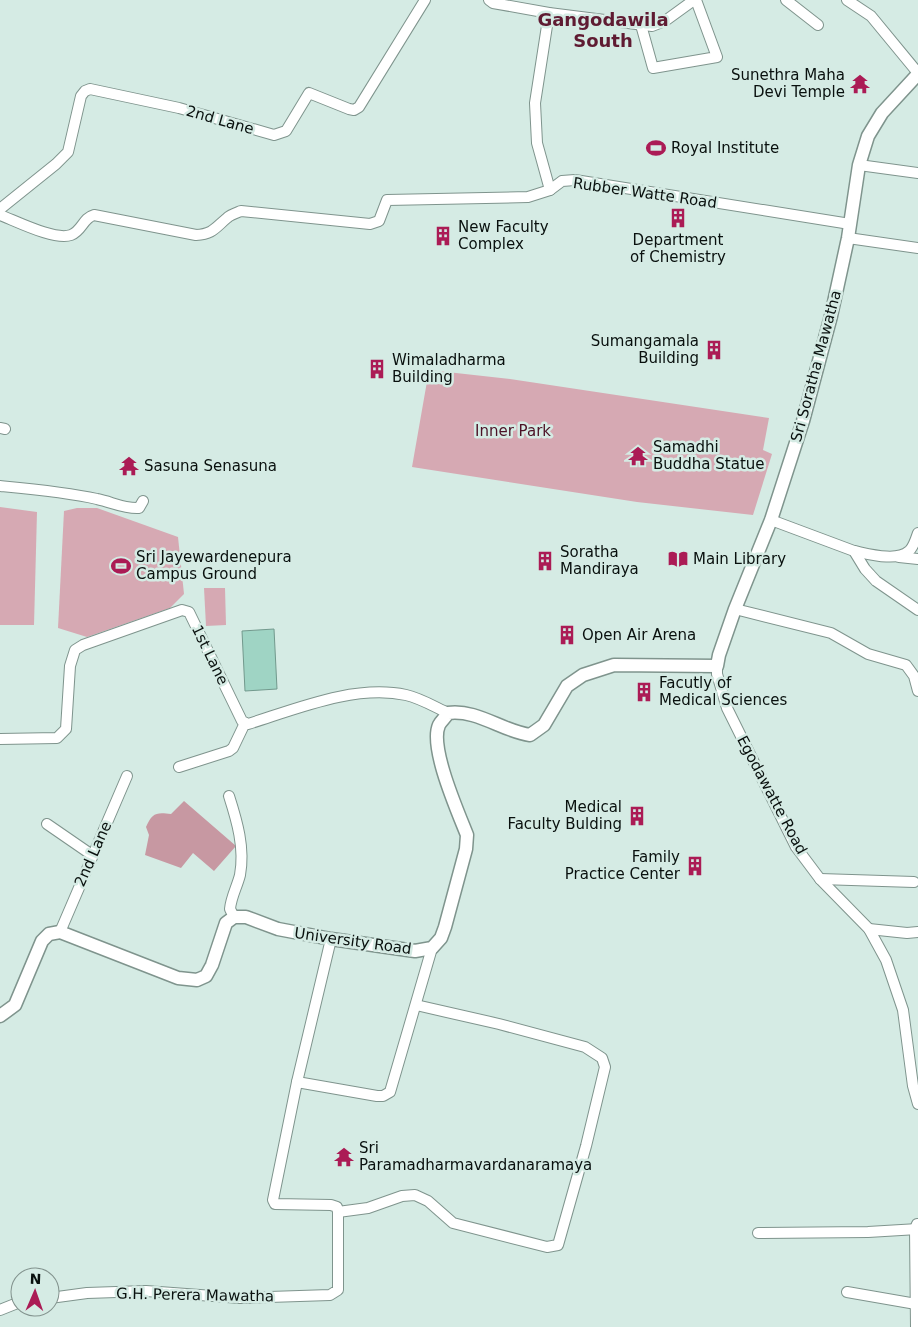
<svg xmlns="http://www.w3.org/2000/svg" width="918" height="1327" font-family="'DejaVu Sans',sans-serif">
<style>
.green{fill:#d6a9b3}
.forest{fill:#c798a2}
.water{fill:#9fd4c4;stroke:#72998d}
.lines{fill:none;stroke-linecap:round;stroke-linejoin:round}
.minor-casing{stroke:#7f948d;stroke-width:12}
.major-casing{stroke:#7f948d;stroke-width:15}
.minor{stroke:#fff;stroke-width:10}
.major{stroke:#fff;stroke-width:12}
.labels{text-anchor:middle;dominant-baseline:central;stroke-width:5;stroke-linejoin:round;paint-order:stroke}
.poi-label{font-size:15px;fill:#09100e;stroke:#d5ebe4;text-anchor:start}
.street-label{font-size:15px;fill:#09100e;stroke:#d5ebe4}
.park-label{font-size:15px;fill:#4c1226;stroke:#d5ebe4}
.quarter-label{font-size:18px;font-weight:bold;fill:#5f1b32;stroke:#d5ebe4}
</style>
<rect width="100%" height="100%" fill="#d5ebe4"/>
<!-- green -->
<g class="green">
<path d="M429 370 510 379 769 418 763 450 772 454 753 515 637 502 412 467Z"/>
<path d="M0 507 37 512 34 625H0Z"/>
<path d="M77 508H97L178 537 184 594 170 608 87 637 58 628 64 511Z"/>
<path d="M204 588H225L226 625 206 626Z"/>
</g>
<!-- forest -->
<path class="forest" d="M184 801 236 846 214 871 193 853 181 868 145 855 149 835 146 827C152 813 156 812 171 814Z"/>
<!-- water -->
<path class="water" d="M274 629 277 689 245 691 242 631Z"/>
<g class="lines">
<defs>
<g id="minor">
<path d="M489 0 493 3 549 13 652 26 665 21 694 0"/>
<path d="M786 0 818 25"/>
<path d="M847 0 871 16 918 73"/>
<path d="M549 13 535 103 537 143 550 190"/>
<path d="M641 25 653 68 717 57 696 0"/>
<path d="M859 165 918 173"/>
<path d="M0 209 56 164 68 152 81 96 85 91 90 89 179 108 274 135 286 131 309 93 349 109 354 110 359 107 425 0"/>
<path d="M0 215C16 221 55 241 71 235 82 231 83 218 94 215L196 235C213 234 215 228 227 218 230 215 236 213 241 211L370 224 379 221 387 200 528 197 550 190 562 181 575 180 850 224"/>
<path d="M848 238 918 248"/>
<path d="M0 428 5 429"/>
<path d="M0 486C32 489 66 492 97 499 112 502 124 509 139 508L143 501"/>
<path d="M771 520 854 551 865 569 876 581 918 610"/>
<path d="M854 551C869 554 897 562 909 551 913 548 916 539 918 533"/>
<path d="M899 557 918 559"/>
<path d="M735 609 831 633 868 654 906 665 914 676 918 691"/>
<path d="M717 666V674L727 708 796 847 820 879 869 929 886 960 903 1010 913 1086 918 1104"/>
<path d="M0 739 57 738 66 729 70 666 75 650 83 645 182 610 189 612 242 721 248 724C296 709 355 684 406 695 420 698 435 707 448 713"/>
<path d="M179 767 229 751 233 748 245 723"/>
<path d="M229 796C237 821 245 848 240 875 237 887 231 897 230 909L234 917"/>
<path d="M47 824 92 855"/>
<path d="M820 879 914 882"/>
<path d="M869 929 907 933 918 932"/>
<path d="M60 932 127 776"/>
<path d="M297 1082 377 1096H383L390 1092 432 948"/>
<path d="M338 1212 368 1208 402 1196 415 1195 428 1201 453 1223 547 1247 558 1245 586 1146 605 1067 602 1058 585 1047 499 1024 416 1005"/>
<path d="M758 1233 868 1232 918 1229"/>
<path d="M847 1292 916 1304"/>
<path d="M50 1298 87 1293 146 1291 240 1298 330 1295 338 1290V1212L337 1207 331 1205 275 1204 273 1200 297 1082 331 939"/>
<path d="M0 1310 20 1302"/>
<path d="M916 1327 915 1229 917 1224"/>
</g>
<path id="major" d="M0 1016 15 1005 42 941 49 934 60 932 178 978 197 980 206 976 212 965 226 923 234 917H246L278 929 331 939 415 951 432 948 441 938 445 927 466 849 467 835C458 812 429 747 439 725 441 721 446 717 448 713 477 709 502 731 530 735L544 725 567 686 583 675 614 665 717 666 719 655 735 609 771 520 803 421 831 316 848 238 859 165 868 136 882 113 918 74"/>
</defs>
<!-- minor casing -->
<use href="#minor" class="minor-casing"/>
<!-- major casing -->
<use href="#major" class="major-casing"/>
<!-- minor -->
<use href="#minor" class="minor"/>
<!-- major -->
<use href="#major" class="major"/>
</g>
<!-- icons -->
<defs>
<symbol id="temple-bare" viewBox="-9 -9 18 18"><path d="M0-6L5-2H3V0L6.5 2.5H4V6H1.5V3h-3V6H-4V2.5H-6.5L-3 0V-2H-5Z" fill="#ab1b55" stroke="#d5ebe4" stroke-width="2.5" paint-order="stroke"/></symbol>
<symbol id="stadium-bare" viewBox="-9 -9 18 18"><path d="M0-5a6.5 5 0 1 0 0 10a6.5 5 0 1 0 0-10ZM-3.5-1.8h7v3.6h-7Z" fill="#ab1b55" stroke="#d5ebe4" stroke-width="2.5" paint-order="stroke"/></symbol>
<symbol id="building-bare" viewBox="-9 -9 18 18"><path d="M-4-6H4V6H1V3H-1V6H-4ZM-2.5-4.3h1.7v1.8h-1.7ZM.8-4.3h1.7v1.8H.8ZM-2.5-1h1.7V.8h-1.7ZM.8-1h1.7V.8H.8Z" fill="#ab1b55" stroke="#d5ebe4" stroke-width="2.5" paint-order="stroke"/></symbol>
<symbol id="library-bare" viewBox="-9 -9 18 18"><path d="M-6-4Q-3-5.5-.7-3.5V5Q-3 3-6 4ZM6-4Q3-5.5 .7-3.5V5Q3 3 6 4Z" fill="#ab1b55" stroke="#d5ebe4" stroke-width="2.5" paint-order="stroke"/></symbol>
</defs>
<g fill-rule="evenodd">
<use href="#temple-bare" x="846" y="70" width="28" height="28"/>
<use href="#stadium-bare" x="642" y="134" width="28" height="28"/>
<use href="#building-bare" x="664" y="204" width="28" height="28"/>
<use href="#building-bare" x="429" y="222" width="28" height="28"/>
<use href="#building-bare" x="700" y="336" width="28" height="28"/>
<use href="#building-bare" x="363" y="355" width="28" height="28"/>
<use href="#temple-bare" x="624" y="442" width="28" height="28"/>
<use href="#temple-bare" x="115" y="452" width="28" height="28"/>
<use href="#library-bare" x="664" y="545" width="28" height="28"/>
<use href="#building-bare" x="531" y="547" width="28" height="28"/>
<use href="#stadium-bare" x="107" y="552" width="28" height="28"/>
<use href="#building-bare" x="553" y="621" width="28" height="28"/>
<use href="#building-bare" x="630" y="678" width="28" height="28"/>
<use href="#building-bare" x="623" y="802" width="28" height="28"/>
<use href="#building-bare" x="681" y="852" width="28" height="28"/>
<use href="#temple-bare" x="330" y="1143" width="28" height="28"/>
</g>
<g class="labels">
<!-- poi labels -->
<g class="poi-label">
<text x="845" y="75" text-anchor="end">Sunethra Maha<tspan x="845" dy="17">Devi Temple</tspan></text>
<text x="671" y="148">Royal Institute</text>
<text x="458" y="227">New Faculty<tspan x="458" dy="17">Complex</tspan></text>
<text x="678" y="240" text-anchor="middle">Department<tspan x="678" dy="17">of Chemistry</tspan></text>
<text x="699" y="341" text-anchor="end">Sumangamala<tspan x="699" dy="17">Building</tspan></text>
<text x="392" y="360">Wimaladharma<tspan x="392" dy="17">Building</tspan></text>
<text x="653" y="447">Samadhi<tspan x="653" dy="17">Buddha Statue</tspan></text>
<text x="144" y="466">Sasuna Senasuna</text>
<text x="560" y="552">Soratha<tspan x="560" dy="17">Mandiraya</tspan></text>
<text x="136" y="557">Sri Jayewardenepura<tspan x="136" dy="17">Campus Ground</tspan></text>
<text x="693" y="559">Main Library</text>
<text x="582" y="635">Open Air Arena</text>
<text x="659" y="683">Facutly of<tspan x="659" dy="17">Medical Sciences</tspan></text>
<text x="622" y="807" text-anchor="end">Medical<tspan x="622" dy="17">Faculty Bulding</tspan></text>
<text x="680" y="857" text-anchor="end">Family<tspan x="680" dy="17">Practice Center</tspan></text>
<text x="359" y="1148">Sri<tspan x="359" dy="17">Paramadharmavardanaramaya</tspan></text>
</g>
<!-- street labels -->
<g class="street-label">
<text transform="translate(220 120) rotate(16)">2nd Lane</text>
<text transform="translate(645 193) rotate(8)">Rubber Watte Road</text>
<text transform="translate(816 366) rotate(-75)">Sri Soratha Mawatha</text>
<text transform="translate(210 655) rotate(64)">1st Lane</text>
<text transform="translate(772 795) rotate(62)">Egodawatte Road</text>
<text transform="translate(93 854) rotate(-66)">2nd Lane</text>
<text transform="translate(353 941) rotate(8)">University Road</text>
<text transform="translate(195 1295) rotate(1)">G.H. Perera Mawatha</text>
</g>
<!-- park labels -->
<g class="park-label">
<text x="513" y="431">Inner Park</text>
</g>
<!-- quarter labels -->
<g class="quarter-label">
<text x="603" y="19">Gangodawila<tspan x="603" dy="21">South</tspan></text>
</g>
</g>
<!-- north arrow -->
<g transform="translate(35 1292) rotate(2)"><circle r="24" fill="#d5ebe4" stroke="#83938e"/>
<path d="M0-4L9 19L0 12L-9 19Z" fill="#ab1b55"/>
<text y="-8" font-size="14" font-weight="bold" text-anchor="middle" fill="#09100e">N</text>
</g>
</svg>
